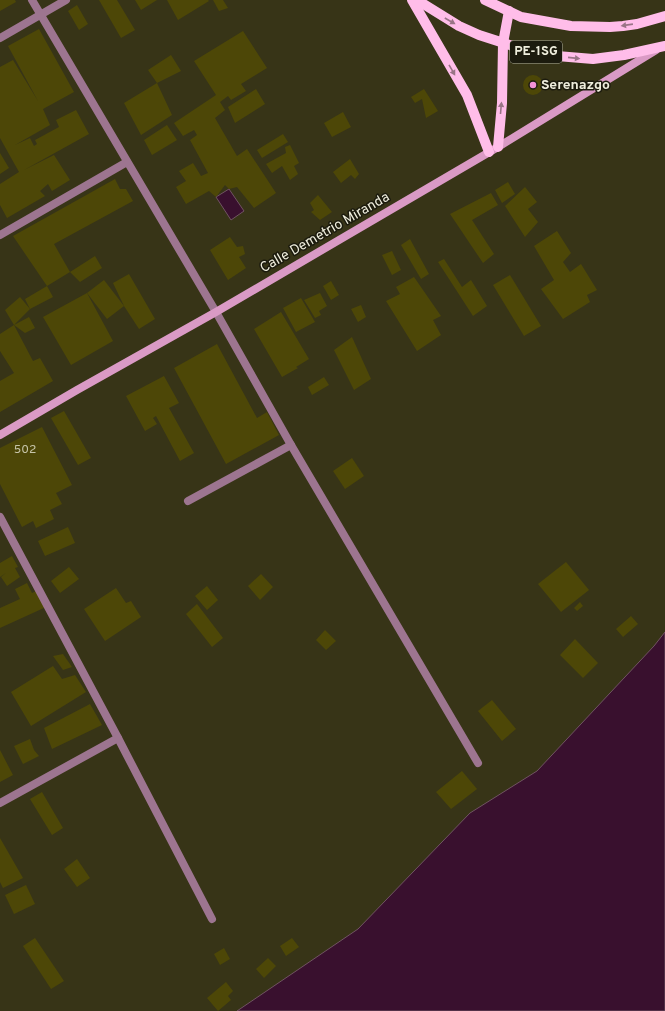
<svg xmlns="http://www.w3.org/2000/svg" width="665" height="1011" font-family="Overpass,sans-serif">
<style>
.water{fill:#39102e;stroke:#705362}
.building{fill:#4d4707}
.lines{fill:none;stroke-linecap:round;stroke-linejoin:round}
.street{stroke:#9d7590;stroke-width:8}
.secondary{stroke:#da9ac5;stroke-width:8}
.primary{stroke:#ffbde9;stroke-width:10}
.oneway{fill:#997486}
.poi-dot{fill:#f391d6;stroke:#1c1b0e;stroke-width:1.5}
.labels{text-anchor:middle;dominant-baseline:central;stroke-width:3;stroke-linejoin:round;paint-order:stroke}
.number-label{font-size:12px;fill:#c6c4a8}
.shield{fill:#1c1b0e;stroke:#b0af9f;stroke-width:1}
.shield-label{font-size:13px;font-weight:bold;fill:#efeedd}
.poi-label{font-size:14px;font-weight:bold;fill:#efeedd;stroke:#1c1b0e;text-anchor:start}
.street-label{font-size:14px;fill:#efeedd;stroke:#1c1b0e}
</style>
<rect width="100%" height="100%" fill="#373417"/>
<!-- water -->
<g class="water">
<path d="M229 189 244 211 231 220 216 197Z"/>
<path d="M665 632V1011H237L358 929 470 813 537 771 654 646Z"/>
</g>
<!-- building -->
<g class="building">
<path d="M0 0H15L16 2 0 11Z"/>
<path d="M99 0H117L135 30 121 38Z"/>
<path d="M135 0H157L141 10Z"/>
<path d="M167 0H208L209 1 178 20Z"/>
<path d="M213 0H223L228 8 219 11Z"/>
<path d="M77 5 88 24 79 30 68 11Z"/>
<path d="M39 29 74 92 43 109 50 125 15 145 30 138 34 146 37 144 35 140 59 127 56 120 76 110 89 134 24 170 54 155 70 180 52 191 48 184 40 191 45 196 7 218 0 205V184L19 172 0 138V67L13 60 38 101 8 46Z"/>
<path d="M243 31 267 68 241 84 246 91 231 100 228 96 220 102 225 110 215 118 237 156 247 149 276 193 254 208 237 187 229 189 225 185 216 197 209 191 186 204 176 187 186 181 179 171 193 163 201 176 208 173 190 140 197 135 194 130 183 136 174 123 216 95 194 61Z"/>
<path d="M171 55 181 71 157 83 148 70Z"/>
<circle cx="533" cy="85" r="10"/>
<path d="M157 83 172 115 141 135 124 103Z"/>
<path d="M256 89 265 104 235 123 228 107Z"/>
<path d="M424 89 438 111 426 118 422 99 415 103 411 97Z"/>
<path d="M343 112 351 127 332 137 324 123Z"/>
<path d="M167 125 177 140 152 155 144 140Z"/>
<path d="M283 134 288 142 262 158 257 150Z"/>
<path d="M290 145 299 163 294 166 298 174 290 180 282 166 272 173 266 164 286 153 285 147Z"/>
<path d="M0 153 9 168 0 174Z"/>
<path d="M350 159 359 174 355 179 351 175 341 183 333 172Z"/>
<path d="M115 179 120 189H126L133 201 54 244 70 272 47 286 53 297 30 309 25 299 47 286 13 236Z"/>
<path d="M508 182 515 194 502 203 495 190Z"/>
<path d="M525 187 537 202 528 209 538 222 525 237 505 206Z"/>
<path d="M491 193 498 205 472 220 494 254 483 263 450 214Z"/>
<path d="M318 195 332 212 320 220 311 212 314 210 310 203Z"/>
<path d="M557 231 571 253 563 262 570 272 581 264 597 290 587 295 590 302 563 319 541 289 554 280 534 246Z"/>
<path d="M230 237 237 247 243 246 245 254 239 257 246 268 228 280 210 250Z"/>
<path d="M410 239 429 274 421 279 401 245Z"/>
<path d="M392 251 401 270 392 275 382 255Z"/>
<path d="M95 256 102 268 80 282 70 272Z"/>
<path d="M444 259 462 287 471 280 487 306 473 316 438 262Z"/>
<path d="M129 274 155 319 139 329 124 306 113 283Z"/>
<path d="M510 275 541 326 524 336 493 285Z"/>
<path d="M414 277 441 316 433 320 441 335 417 351 386 301 400 294 396 287Z"/>
<path d="M104 280 124 306 107 319 87 293Z"/>
<path d="M331 281 339 295 331 300 323 286Z"/>
<path d="M87 293 113 341 71 365 43 317Z"/>
<path d="M320 293 327 306 319 311 321 315 315 318 304 300Z"/>
<path d="M20 297 30 309 14 325 29 317 35 328 25 333 14 325 5 310Z"/>
<path d="M301 298 315 322 296 332 283 308Z"/>
<path d="M361 305 366 317 358 322 351 309Z"/>
<path d="M281 312 309 359 296 367 298 368 282 377 254 329Z"/>
<path d="M14 325 33 361 40 358 53 381 0 412V381L14 373 0 351V334Z"/>
<path d="M352 337 371 379 354 390 334 350Z"/>
<path d="M217 344 257 418 267 412 279 435 226 464 174 368Z"/>
<path d="M164 376 179 403 169 408 194 453 180 461 156 416 153 418 157 424 145 431 126 396Z"/>
<path d="M324 377 329 385 312 395 308 387Z"/>
<path d="M64 411 91 458 78 465 51 418Z"/>
<path d="M42 427 72 485 56 493 62 504 50 510 54 519 36 528 33 521 22 527 0 484V448Z"/>
<path d="M352 458 364 476 345 489 333 471Z"/>
<path d="M68 527 75 543 45 556 38 541Z"/>
<path d="M12 556 18 567 15 568 20 577 7 586 1 577 6 573 0 577V563Z"/>
<path d="M566 562 589 590 561 612 538 584Z"/>
<path d="M69 567 79 579 60 593 51 581Z"/>
<path d="M261 574 273 587 260 600 248 586Z"/>
<path d="M27 583 32 593 38 590 46 607 0 628V608L20 599 15 589Z"/>
<path d="M207 586 218 600 207 610 195 596Z"/>
<path d="M116 588 126 603 131 601 141 617 105 641 84 609Z"/>
<path d="M580 602 583 606 577 611 574 608Z"/>
<path d="M197 604 223 638 212 647 186 614Z"/>
<path d="M631 616 638 624 623 637 616 629Z"/>
<path d="M325 630 336 641 326 650 316 640Z"/>
<path d="M575 639 598 663 583 678 560 655Z"/>
<path d="M63 654 72 667 63 670 53 656Z"/>
<path d="M53 666 62 679 75 675 86 692 31 726 11 692Z"/>
<path d="M492 700 516 729 502 741 478 711Z"/>
<path d="M90 704 102 725 52 749 44 728Z"/>
<path d="M30 739 34 750 39 756 23 764 14 746Z"/>
<path d="M0 750 13 775 0 782Z"/>
<path d="M462 771 477 789 451 809 436 792Z"/>
<path d="M42 792 63 828 52 835 30 799Z"/>
<path d="M0 838 23 878 3 888 0 882Z"/>
<path d="M77 859 90 878 77 887 64 869Z"/>
<path d="M26 885 35 904 14 914 5 895Z"/>
<path d="M35 938 64 981 51 989 23 946Z"/>
<path d="M292 938 299 947 286 956 280 946Z"/>
<path d="M224 948 230 959 220 965 214 954Z"/>
<path d="M268 958 276 966 264 978 256 969Z"/>
<path d="M226 982 233 991 228 996 231 1000 218 1011 207 998Z"/>
</g>
<g class="lines">
<!-- street -->
<g class="street">
<path d="M32 0 216 312 291 445 478 763"/>
<path d="M0 38 66 0"/>
<path d="M0 235 127 162"/>
<path d="M188 501 291 445"/>
<path d="M0 517 118 738 212 919"/>
<path d="M0 803 118 738"/>
</g>
<!-- secondary -->
<path class="secondary" d="M0 435 77 390 216 312 498 147 656 50"/>
<!-- primary -->
<g class="primary">
<path d="M412 0 467 95 489 152"/>
<path d="M417 0 459 26 479 35 522 49 557 56 593 59 624 55 665 46"/>
<path d="M485 0 521 17 571 26 610 27 623 26 637 24 665 16"/>
<path d="M498 147 502 103 503 43 509 11"/>
</g>
</g>
<!-- one-way arrows -->
<defs><path id="oneway-solid" d="M-6-.8H1V-3.2L6.5 0L1 3.2V.8H-6Z"/></defs>
<g class="oneway">
<use href="#oneway-solid" transform="translate(450 21) rotate(30)"/>
<use href="#oneway-solid" transform="translate(627 25) rotate(172)"/>
<use href="#oneway-solid" transform="translate(574 58) rotate(6)"/>
<use href="#oneway-solid" transform="translate(452 70) rotate(60)"/>
<use href="#oneway-solid" transform="translate(501 108) rotate(-85)"/>
</g>
<!-- markers -->
<circle class="poi-dot" cx="533" cy="85" r="4"/>
<g class="labels">
<!-- number labels -->
<g class="number-label">
<text x="25" y="450">502</text>
</g>
<!-- shield labels -->
<rect class="shield" x="510" y="41" width="52" height="22" rx="3"/>
<g class="shield-label">
<text x="536" y="52">PE-1SG</text>
</g>
<!-- poi labels -->
<g class="poi-label">
<text x="541" y="85">Serenazgo</text>
</g>
<!-- street labels -->
<g class="street-label">
<text transform="translate(325 233) rotate(-30)">Calle Demetrio Miranda</text>
</g>
</g>
</svg>
